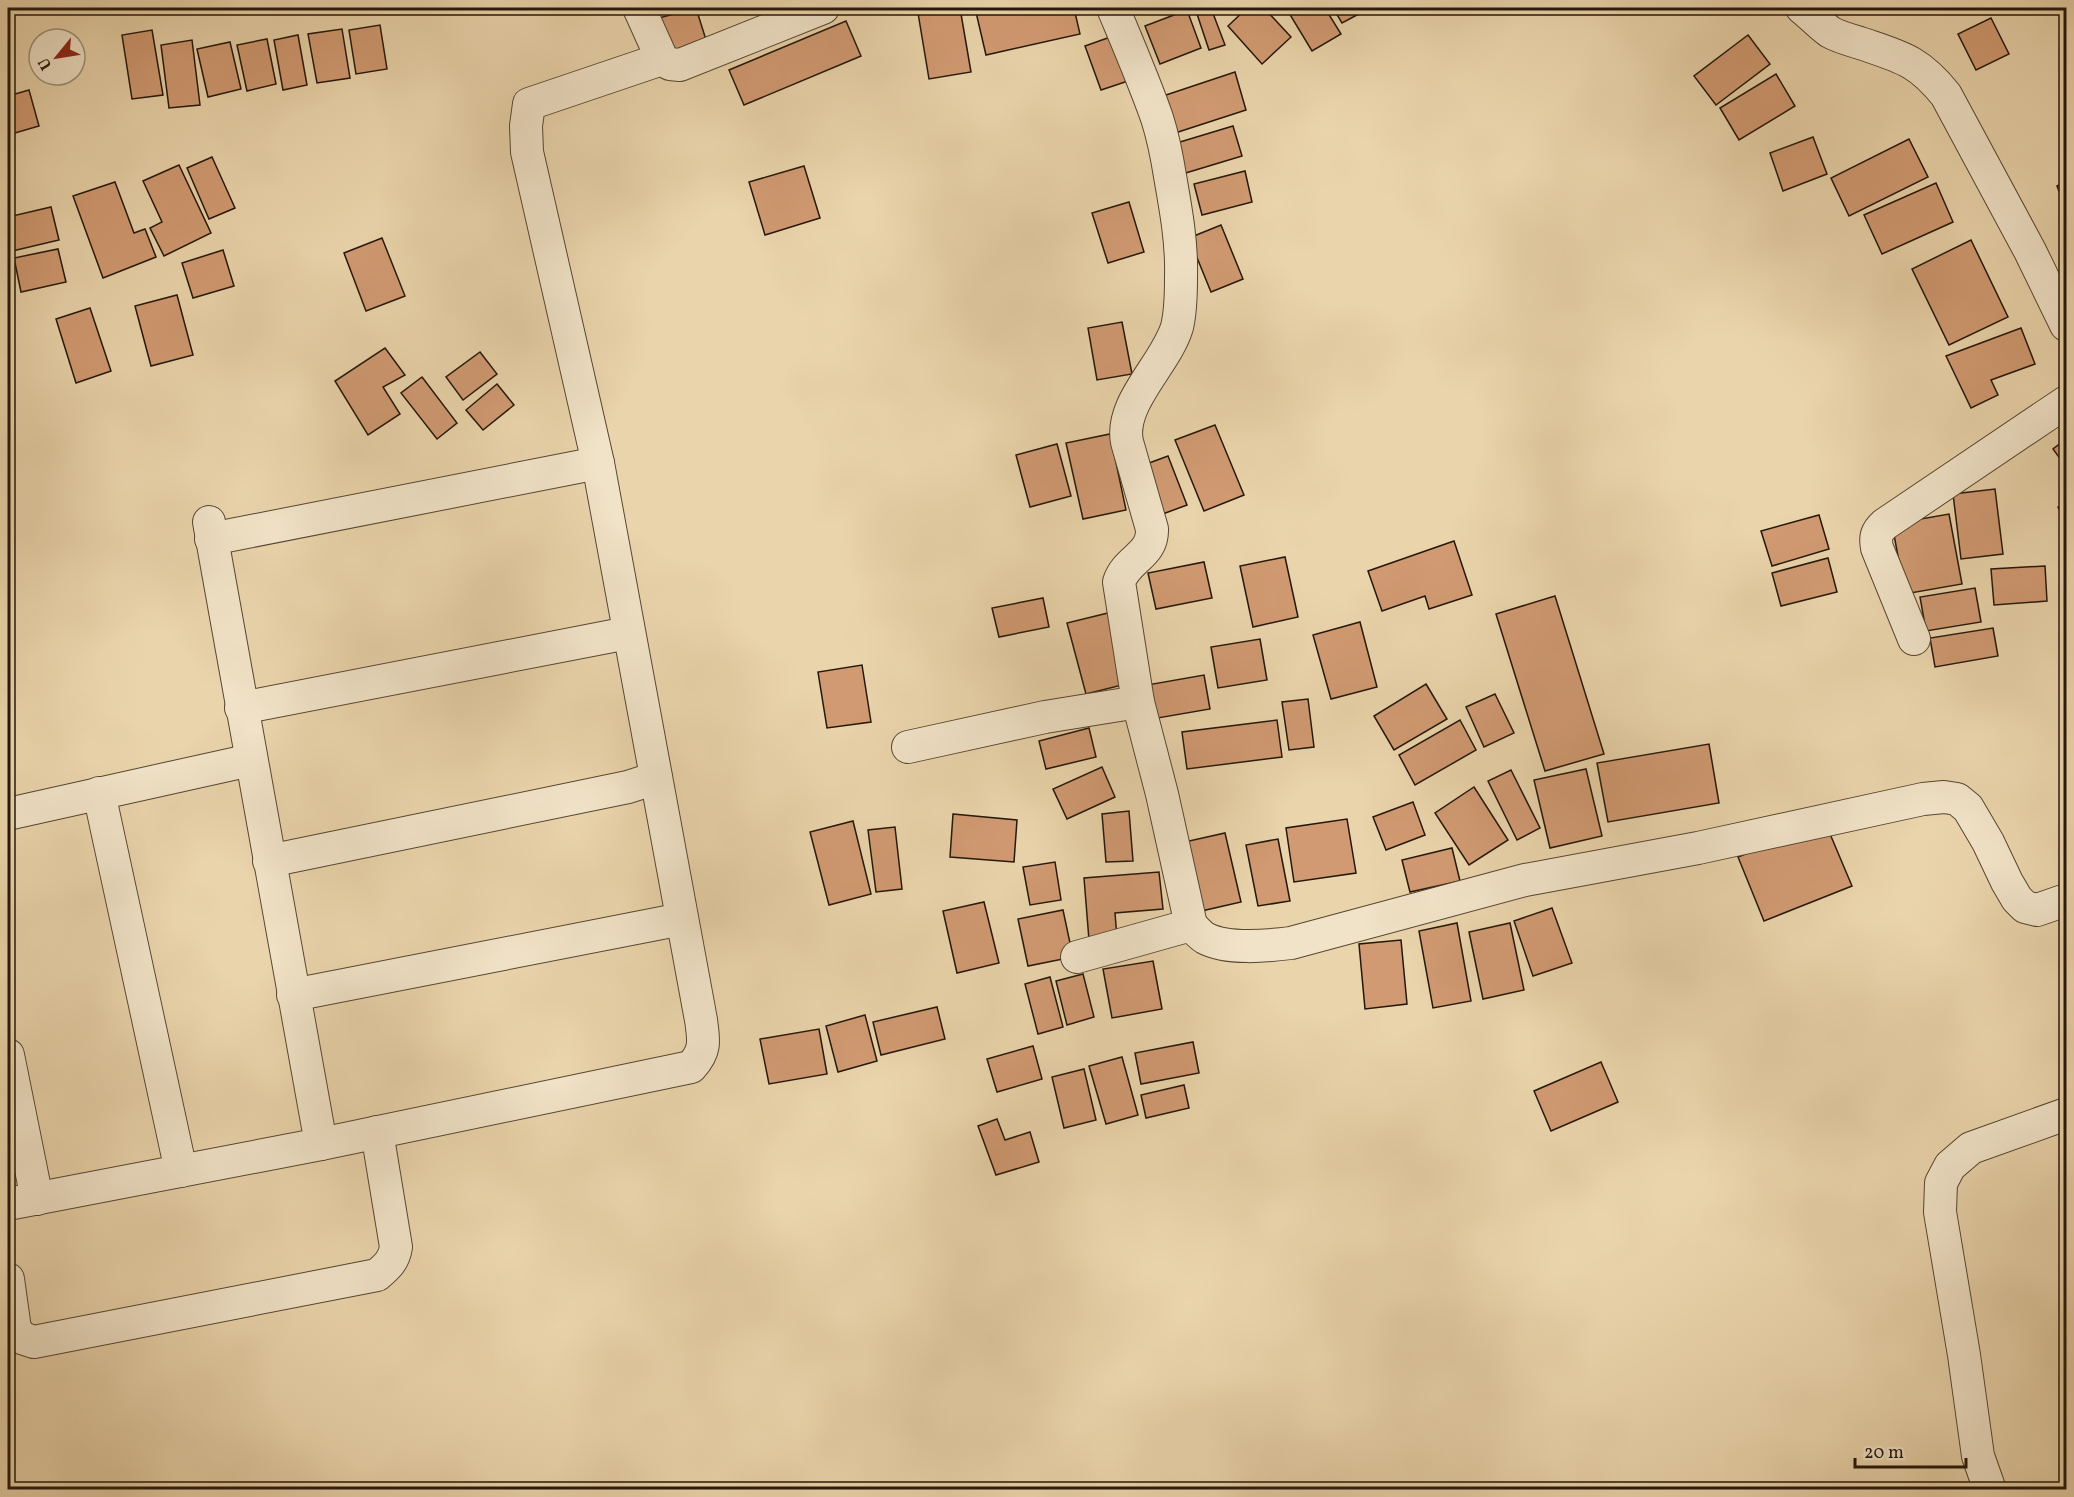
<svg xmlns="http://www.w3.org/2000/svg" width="2074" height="1497" font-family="Vollkorn,serif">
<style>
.building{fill:#d19a72;stroke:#24170a;stroke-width:1.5}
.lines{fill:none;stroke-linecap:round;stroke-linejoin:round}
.street-casing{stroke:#564632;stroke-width:34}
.street{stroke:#f1e3c8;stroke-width:32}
</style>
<rect width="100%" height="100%" fill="#ead4ab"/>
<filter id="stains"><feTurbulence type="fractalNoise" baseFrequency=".00333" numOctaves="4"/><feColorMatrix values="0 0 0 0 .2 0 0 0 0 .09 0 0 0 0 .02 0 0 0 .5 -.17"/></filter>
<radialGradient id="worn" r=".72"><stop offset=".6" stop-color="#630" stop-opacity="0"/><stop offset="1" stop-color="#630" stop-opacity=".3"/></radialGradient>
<!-- building -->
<g class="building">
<path d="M696 8 707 43 671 55 659 18Z"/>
<path d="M952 8H960L971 72 929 79 918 13Z"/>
<path d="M975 8H1074L1080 34 986 55Z"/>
<path d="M1195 8H1211L1225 45 1209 50Z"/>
<path d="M1247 8H1264L1291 37 1262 64 1228 26Z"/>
<path d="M1286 8H1325L1341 34 1312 51Z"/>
<path d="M1333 8H1370L1342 23Z"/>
<path d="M1187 10 1201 48 1160 64 1145 26Z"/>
<path d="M1991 18 2009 54 1976 70 1958 34Z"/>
<path d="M846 21 861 56 744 105 729 70Z"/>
<path d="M380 25 387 69 356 74 349 30Z"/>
<path d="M342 29 350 78 317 83 308 34Z"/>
<path d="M152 30 163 95 132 99 122 35Z"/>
<path d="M298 35 307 85 283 90 274 40Z"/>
<path d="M1116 35 1131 80 1101 90 1085 46Z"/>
<path d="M1748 35 1770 64 1716 105 1694 76Z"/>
<path d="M267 39 276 84 247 91 237 45Z"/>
<path d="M192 40 200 105 169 108 161 45Z"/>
<path d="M230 42 241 89 208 97 197 49Z"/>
<path d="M1235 72 1246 110 1172 134 1160 97Z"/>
<path d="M1776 74 1795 106 1739 140 1720 108Z"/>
<path d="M29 90 39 126 8 135V96Z"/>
<path d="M1233 126 1242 156 1179 175 1170 145Z"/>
<path d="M1813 137 1827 174 1783 191 1770 153Z"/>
<path d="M1909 139 1928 177 1849 216 1831 178Z"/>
<path d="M212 157 235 208 209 219 187 168Z"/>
<path d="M179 165 211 233 164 256 150 228 162 222 143 181Z"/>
<path d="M804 166 820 218 765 235 749 182Z"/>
<path d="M1245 171 1252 202 1202 215 1194 184Z"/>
<path d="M115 182 134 233 145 229 156 257 103 278 73 196Z"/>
<path d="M2066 182V210L2057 186Z"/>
<path d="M1936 183 1953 222 1882 254 1864 215Z"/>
<path d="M1129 202 1144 252 1108 263 1092 213Z"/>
<path d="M51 207 59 240 8 252V217Z"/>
<path d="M1221 225 1243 279 1211 292 1189 238Z"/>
<path d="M382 238 405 296 366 311 344 253Z"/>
<path d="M1971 240 2008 317 1949 345 1912 269Z"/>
<path d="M58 249 66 282 21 292 14 258Z"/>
<path d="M223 250 234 286 193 298 182 263Z"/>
<path d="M177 295 193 355 151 366 135 306Z"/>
<path d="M90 308 111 371 76 383 56 319Z"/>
<path d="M1122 322 1132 374 1097 380 1088 328Z"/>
<path d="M2021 328 2035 364 1991 380 1998 395 1971 408 1946 356Z"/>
<path d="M385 348 405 375 383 387 400 414 368 435 335 381Z"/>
<path d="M480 352 497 374 463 400 446 377Z"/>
<path d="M422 377 457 423 437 439 401 393Z"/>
<path d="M497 384 514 405 483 430 466 410Z"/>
<path d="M1215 425 1244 495 1204 511 1175 440Z"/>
<path d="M1110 434 1126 510 1083 519 1066 443Z"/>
<path d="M2066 439V467L2053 449Z"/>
<path d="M1057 444 1071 496 1030 507 1016 455Z"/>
<path d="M1168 456 1187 505 1160 515 1141 466Z"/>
<path d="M1995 489 2003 554 1961 559 1953 494Z"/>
<path d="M2066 503V524L2058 507Z"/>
<path d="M1949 514 1962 584 1905 594 1892 524Z"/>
<path d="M1819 515 1829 549 1772 566 1761 531Z"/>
<path d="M1454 541 1472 595 1429 609 1425 596 1382 611 1368 571Z"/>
<path d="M1285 557 1298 617 1253 627 1240 566Z"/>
<path d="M1828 558 1837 592 1781 606 1772 573Z"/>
<path d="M1204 562 1212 598 1156 609 1148 573Z"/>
<path d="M2045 566 2047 601 1994 605 1991 569Z"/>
<path d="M1975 588 1981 622 1926 631 1920 597Z"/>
<path d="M1555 596 1604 754 1545 771 1496 614Z"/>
<path d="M1043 598 1049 627 999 637 992 608Z"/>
<path d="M1116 611 1126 684 1086 694 1067 623Z"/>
<path d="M1360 622 1377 687 1331 699 1313 635Z"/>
<path d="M1993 628 1998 656 1935 667 1930 638Z"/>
<path d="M1260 639 1267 680 1218 688 1211 647Z"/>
<path d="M862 665 871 722 827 728 818 672Z"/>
<path d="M1204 675 1210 709 1152 719 1147 685Z"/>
<path d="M1426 684 1447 719 1394 750 1374 716Z"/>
<path d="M1495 694 1514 733 1484 747 1466 707Z"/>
<path d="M1308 699 1314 747 1289 750 1282 702Z"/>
<path d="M1277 720 1282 757 1187 769 1182 732Z"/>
<path d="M1460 720 1476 750 1415 785 1399 755Z"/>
<path d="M1089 728 1096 757 1046 769 1039 741Z"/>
<path d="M1709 744 1719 803 1608 822 1597 763Z"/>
<path d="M1102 767 1115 797 1067 819 1053 789Z"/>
<path d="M1586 769 1602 836 1550 848 1534 780Z"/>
<path d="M1511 770 1540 828 1517 840 1488 781Z"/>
<path d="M1474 787 1508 840 1469 865 1435 813Z"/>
<path d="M1413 802 1425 835 1386 850 1373 817Z"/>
<path d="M1129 811 1133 861 1106 862 1102 814Z"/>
<path d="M953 814 1017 820 1014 862 950 857Z"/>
<path d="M1347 819 1356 873 1294 882 1286 828Z"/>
<path d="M853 821 871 894 829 905 810 832Z"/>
<path d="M1825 822 1852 886 1764 921 1738 857Z"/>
<path d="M895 827 902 889 876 892 868 830Z"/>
<path d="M1225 833 1241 902 1197 912 1180 843Z"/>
<path d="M1278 839 1290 901 1258 906 1246 845Z"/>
<path d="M1452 848 1460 881 1410 892 1402 860Z"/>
<path d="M1055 862 1061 900 1030 905 1023 867Z"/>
<path d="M1159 872 1163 909 1115 913 1117 938 1089 940 1084 878Z"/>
<path d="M984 902 999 963 957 973 943 911Z"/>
<path d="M1552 908 1572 963 1533 976 1514 921Z"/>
<path d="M1063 910 1073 957 1028 966 1018 919Z"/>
<path d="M1457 923 1471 1001 1433 1008 1419 931Z"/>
<path d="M1510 923 1524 990 1483 999 1469 932Z"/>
<path d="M1401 940 1407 1004 1365 1009 1359 944Z"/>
<path d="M1153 961 1162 1009 1112 1018 1103 969Z"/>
<path d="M1083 974 1094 1017 1067 1025 1056 981Z"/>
<path d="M1050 977 1063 1027 1038 1034 1025 984Z"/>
<path d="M937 1007 945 1039 881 1055 873 1022Z"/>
<path d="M865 1015 877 1061 838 1072 826 1026Z"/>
<path d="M819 1029 827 1074 769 1084 760 1039Z"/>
<path d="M1193 1042 1199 1073 1141 1084 1135 1053Z"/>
<path d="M1033 1046 1042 1079 997 1092 987 1059Z"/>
<path d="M1122 1057 1138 1115 1106 1124 1089 1066Z"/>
<path d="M1601 1062 1618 1102 1551 1131 1534 1091Z"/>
<path d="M1084 1069 1096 1120 1064 1128 1052 1077Z"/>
<path d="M1184 1085 1189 1108 1146 1118 1141 1095Z"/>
<path d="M997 1119 1005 1140 1030 1132 1039 1162 996 1175 978 1126Z"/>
</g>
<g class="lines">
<defs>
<g id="street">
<path d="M639 8 662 59 670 64 680 65 823 8"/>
<path d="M1113 8C1128 44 1144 81 1157 118 1163 137 1167 157 1170 176 1176 210 1182 243 1181 277 1181 293 1181 311 1177 327 1166 364 1119 403 1127 442L1152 529C1153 556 1127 558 1119 582L1138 702"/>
<path d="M1802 8C1811 15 1820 25 1830 32 1839 37 1850 40 1860 43 1901 57 1918 60 1946 95L2030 251 2066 325"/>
<path d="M209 522 321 1144"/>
<path d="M211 539 598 463"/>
<path d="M1914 639 1877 548C1875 537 1876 532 1885 524L2066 402"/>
<path d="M241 708 628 633"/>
<path d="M908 747 1045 717 1138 702 1162 794 1191 925"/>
<path d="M99 793 181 1171"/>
<path d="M8 814 251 760"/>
<path d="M269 861 628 787 656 778"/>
<path d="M1077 957 1191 925C1195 929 1200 935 1205 938 1227 950 1267 946 1291 943L1525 880 1698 848 1923 799 1944 797 1957 799 1968 808 1988 842 2007 882 2017 899 2025 907 2037 910 2066 900"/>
<path d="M293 995 682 919"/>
<path d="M8 1055 37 1199"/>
<path d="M8 1204 321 1144 691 1067C706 1051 704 1041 701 1020L598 463 527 152 526 126 529 104 662 59"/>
<path d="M8 1279 15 1329 22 1338 34 1342 377 1275C388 1266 394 1260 396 1247L377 1132"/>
<path d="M1990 1490 1978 1456 1964 1355 1940 1212 1941 1183 1950 1166 1971 1148 2066 1114"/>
</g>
</defs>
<!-- street casing -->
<use href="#street" class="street-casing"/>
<!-- street -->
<use href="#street" class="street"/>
</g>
<!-- margin -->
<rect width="2074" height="1497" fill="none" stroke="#ead4ab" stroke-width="30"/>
<rect x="9" y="9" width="2056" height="1479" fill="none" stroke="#24170a" stroke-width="3"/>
<rect x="15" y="15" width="2044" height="1467" fill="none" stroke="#24170a" stroke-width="1.5"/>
<!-- north arrow -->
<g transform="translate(57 57) rotate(240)"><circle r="28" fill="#f1e3c8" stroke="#9f917c" stroke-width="1.5"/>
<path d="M0-4.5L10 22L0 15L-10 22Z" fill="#8f2418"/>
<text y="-9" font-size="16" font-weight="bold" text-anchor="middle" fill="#24170a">U</text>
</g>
<!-- scale -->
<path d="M1855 1458v9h111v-9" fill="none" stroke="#24170a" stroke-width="3"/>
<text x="1864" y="1458" font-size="18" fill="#24170a" stroke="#f1e3c8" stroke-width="4.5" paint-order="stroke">20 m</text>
<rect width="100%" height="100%" filter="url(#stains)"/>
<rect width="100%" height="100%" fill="url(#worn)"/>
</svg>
